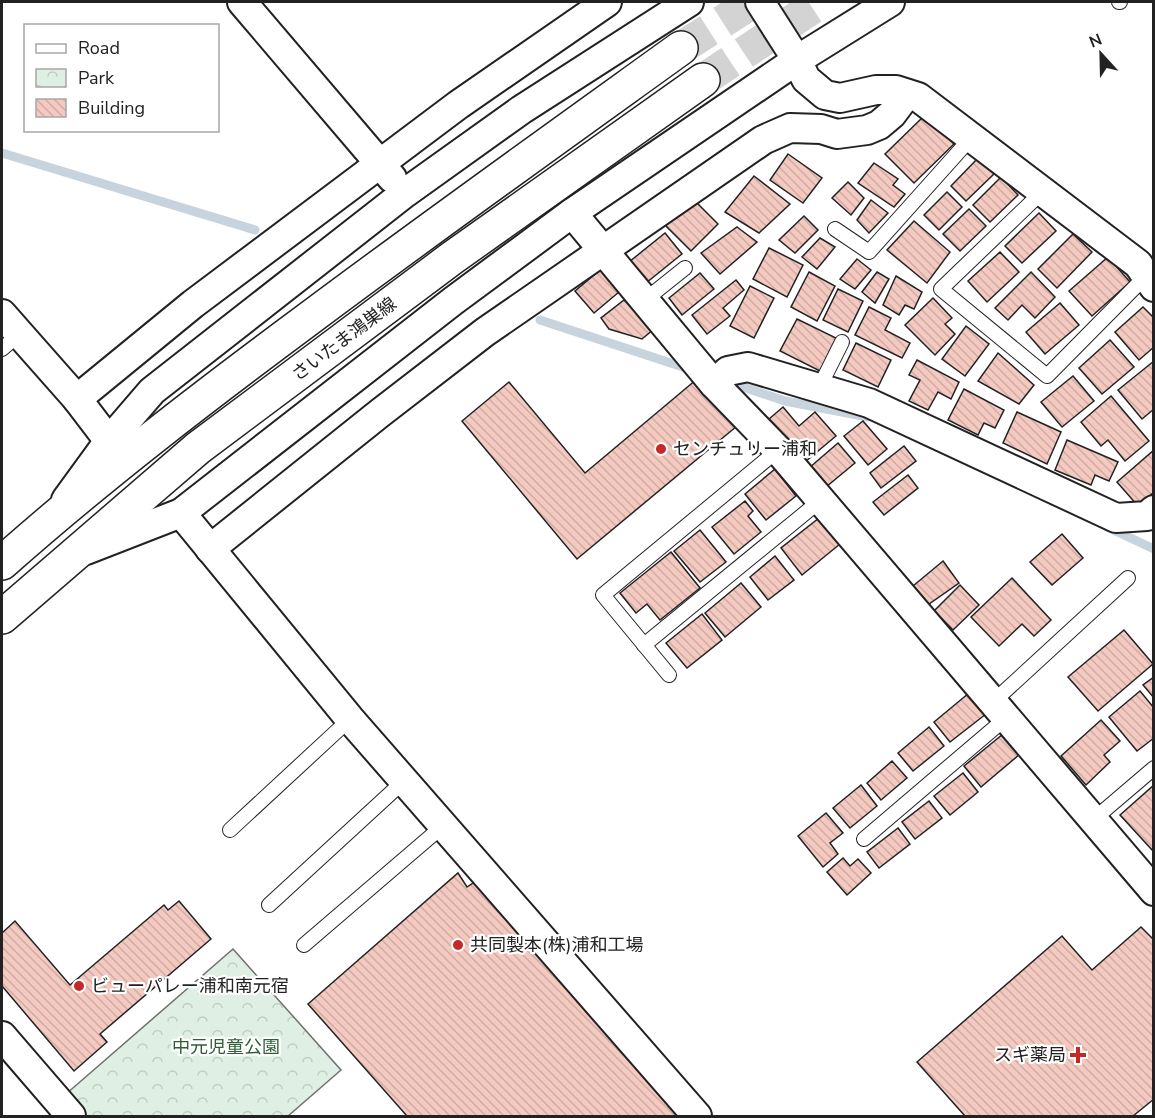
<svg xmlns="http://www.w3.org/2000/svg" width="1155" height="1118" font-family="'Nunito Sans','Noto Sans JP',sans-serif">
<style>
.park{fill:url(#park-crowns);stroke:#6f6f6f;stroke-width:1.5}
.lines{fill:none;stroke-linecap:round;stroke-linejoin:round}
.stream{stroke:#c7d3dd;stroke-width:9}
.building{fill:url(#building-back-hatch);stroke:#222;stroke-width:1.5}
.primary-tunnel{stroke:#d3d3d3;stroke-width:33;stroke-dasharray:33 16;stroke-linecap:butt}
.lane-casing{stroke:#222;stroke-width:16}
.street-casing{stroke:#222;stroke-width:32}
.primary-casing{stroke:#222;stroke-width:36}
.lane{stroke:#fff;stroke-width:14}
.street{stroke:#fff;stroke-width:28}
.primary{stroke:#fff;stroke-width:33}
.poi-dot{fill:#c62828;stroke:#fff;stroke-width:2}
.labels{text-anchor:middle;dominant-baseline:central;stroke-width:4.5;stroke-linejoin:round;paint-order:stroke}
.street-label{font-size:18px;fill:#222;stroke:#fff}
.poi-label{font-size:18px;fill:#222;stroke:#fff;text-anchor:start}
.park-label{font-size:18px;fill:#2f5e38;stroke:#fff}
</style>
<defs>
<pattern id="park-crowns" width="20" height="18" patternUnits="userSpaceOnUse" patternTransform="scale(1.5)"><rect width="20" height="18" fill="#e0efe3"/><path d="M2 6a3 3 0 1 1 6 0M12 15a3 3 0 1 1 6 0" fill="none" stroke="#c0cdc2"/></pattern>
<pattern id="building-back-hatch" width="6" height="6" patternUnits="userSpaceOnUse" patternTransform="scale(1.5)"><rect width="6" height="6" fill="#f3c9c0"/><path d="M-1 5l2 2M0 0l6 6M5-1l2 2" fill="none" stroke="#d0aca5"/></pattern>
</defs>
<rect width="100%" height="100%" fill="#fff"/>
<!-- park -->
<path class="park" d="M233 949 341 1070 288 1116H85L66 1094Z"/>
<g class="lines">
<!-- stream -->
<g class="stream">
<path d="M2 153 255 230"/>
<path d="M540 320 692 370"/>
<path d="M725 381 785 401 868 417"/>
<path d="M1107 527 1154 549"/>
</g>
</g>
<!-- building -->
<g class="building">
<path d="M925 115 954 144 914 183 885 154Z"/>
<path d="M788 154 822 178 803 203 770 180Z"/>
<path d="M979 157 995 173 966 201 951 186Z"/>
<path d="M874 163 898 179 893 185 905 194 894 207 858 183Z"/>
<path d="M754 176 790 204 759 233 725 212Z"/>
<path d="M1001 177 1018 195 990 222 973 205Z"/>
<path d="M848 182 864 198 851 215 832 198Z"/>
<path d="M947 192 962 207 939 230 924 215Z"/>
<path d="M871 200 888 213 869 233 857 220Z"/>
<path d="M695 201 718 224 691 251 663 223Z"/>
<path d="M969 209 986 226 960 251 943 234Z"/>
<path d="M1039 213 1056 231 1022 263 1005 246Z"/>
<path d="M804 216 818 230 795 253 779 240Z"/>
<path d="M914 221 950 252 927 283 887 250Z"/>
<path d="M737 227 757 242 720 274 701 253Z"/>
<path d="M665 233 682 254 646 283 629 262Z"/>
<path d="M1073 234 1092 252 1057 288 1038 269Z"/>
<path d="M820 238 835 247 817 269 802 257Z"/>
<path d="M769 248 803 265 787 297 753 279Z"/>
<path d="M1000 252 1019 272 987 302 968 281Z"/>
<path d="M1108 257 1130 282 1092 316 1069 291Z"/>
<path d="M857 259 871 270 855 289 840 279Z"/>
<path d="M600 270 619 292 594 313 575 291Z"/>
<path d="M809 272 835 286 817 321 791 307Z"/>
<path d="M877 272 889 279 875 303 862 292Z"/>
<path d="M1031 272 1055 297 1035 318 1022 305 1008 320 995 308Z"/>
<path d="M700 273 714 289 682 315 669 298Z"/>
<path d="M896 276 922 292 914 309 905 305 899 315 883 305Z"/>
<path d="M736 280 744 290 723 308 730 316 707 334 692 315Z"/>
<path d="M750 286 774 298 754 338 730 326Z"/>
<path d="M838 289 863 301 848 332 823 320Z"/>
<path d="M933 298 952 318 945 324 955 334 935 355 905 325Z"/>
<path d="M624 300 654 329 642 339 609 329 601 318Z"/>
<path d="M1060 303 1079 325 1045 354 1026 332Z"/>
<path d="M869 307 891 318 885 330 910 343 902 358 855 335Z"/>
<path d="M1143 307 1154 318V347L1139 360 1115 332Z"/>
<path d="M797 319 836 338 820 371 780 351Z"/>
<path d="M966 326 989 344 965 376 942 359Z"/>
<path d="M1110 340 1134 367 1102 394 1079 368Z"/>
<path d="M856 343 891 360 878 387 843 370Z"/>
<path d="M998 353 1034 385 1019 404 978 381Z"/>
<path d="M917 360 959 382 951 399 938 392 928 410 909 401 920 380 909 375Z"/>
<path d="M1154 361V409L1142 419 1118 390Z"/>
<path d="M1073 376 1094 401 1062 427 1041 402Z"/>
<path d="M697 379 737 426 577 559 462 421 509 382 585 473Z"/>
<path d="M964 389 1004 410 995 428 984 423 978 435 948 420Z"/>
<path d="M1111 396 1149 441 1125 461 1108 440 1101 446 1081 422Z"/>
<path d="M783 407 799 426 815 412 836 436 805 462 769 419Z"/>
<path d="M1017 412 1061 432 1047 464 1003 443Z"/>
<path d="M863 421 887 449 868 465 844 436Z"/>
<path d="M1067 440 1118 462 1109 481 1095 475 1091 485 1055 470Z"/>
<path d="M838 443 855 463 826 487 809 468Z"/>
<path d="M904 446 916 461 881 488 870 473Z"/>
<path d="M1154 450V492L1138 506 1117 482Z"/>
<path d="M775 469 796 496 766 520 745 494Z"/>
<path d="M908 475 918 488 884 515 873 502Z"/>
<path d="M745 501 753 511 748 516 761 532 734 554 712 527Z"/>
<path d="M819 518 840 544 802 575 781 548Z"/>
<path d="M700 530 726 562 700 582 674 551Z"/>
<path d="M1062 534 1083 558 1052 585 1030 562Z"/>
<path d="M671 552 700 588 660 620 647 604 636 613 620 593Z"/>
<path d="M775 556 794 580 768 600 750 577Z"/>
<path d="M943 561 959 583 929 604 913 586Z"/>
<path d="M1012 578 1051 620 1034 636 1022 624 999 646 971 617Z"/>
<path d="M741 583 761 607 725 637 705 613Z"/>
<path d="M960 585 979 605 953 630 934 611Z"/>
<path d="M702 614 722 640 687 668 666 643Z"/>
<path d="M1124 630 1153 664 1098 711 1068 677Z"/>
<path d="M1154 677V698L1143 685Z"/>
<path d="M1140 691 1154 708V738L1137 751 1109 717Z"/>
<path d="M969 693 986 714 950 742 934 722Z"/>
<path d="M1101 720 1120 741 1104 755 1110 762 1086 785 1061 756Z"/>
<path d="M929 727 944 746 913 771 898 753Z"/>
<path d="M1003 734 1020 754 981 787 964 766Z"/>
<path d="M892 761 907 778 881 800 867 783Z"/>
<path d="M963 773 978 792 950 815 934 796Z"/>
<path d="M861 785 877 806 850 828 833 808Z"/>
<path d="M1154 785V852L1120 815Z"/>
<path d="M929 801 942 818 915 839 902 822Z"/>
<path d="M826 813 843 833 830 843 838 854 823 867 798 836Z"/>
<path d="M898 828 910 844 879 868 867 852Z"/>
<path d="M843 858 850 866 858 859 871 873 847 895 827 872Z"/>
<path d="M458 873 467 887 482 877 685 1116H407L308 1004Z"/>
<path d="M179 901 211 939 100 1034 107 1042 74 1071 2 986V933L15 921 70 985 164 905 168 910Z"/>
<path d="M1141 927 1154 940V1099L1133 1116H965L917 1062 1062 936 1092 970Z"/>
</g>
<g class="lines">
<!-- primary-tunnel -->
<g class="primary-tunnel">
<path d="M681 48 753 2"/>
<path d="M703 80 821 2"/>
</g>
<defs>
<g id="lane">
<path d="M1119 2H1120"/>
<path d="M1042 192 941 289 1047 376 1146 276"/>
<path d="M835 229 869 252 971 138"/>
<path d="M645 300 685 268"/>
<path d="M2 349 19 334"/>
<path d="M819 388 842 342"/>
<path d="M644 645 821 500"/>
<path d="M669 675 603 595 778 450"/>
<path d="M993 702 1128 578"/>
<path d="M1093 820 1154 768"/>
<path d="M230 830 350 719"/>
<path d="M864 839 1006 718"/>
<path d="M269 905 405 780"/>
<path d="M304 945 444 825"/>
</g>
<g id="street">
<path d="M242 2 392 178"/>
<path d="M760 2 797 60 806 79 825 95 840 98 876 90H896L918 97 1138 264 1154 287"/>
<path d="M572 213 714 384 778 450 1154 891"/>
<path d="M2 314 77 399 109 441"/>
<path d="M714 384 728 371 748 367 869 403 1116 518 1147 516 1154 510"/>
<path d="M77 399 193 304 458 105 607 2"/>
<path d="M66 500 109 441 152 391 405 193 521 110 689 2"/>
<path d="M181 513 350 719 697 1116"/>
<path d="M210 549 380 413 485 332 763 140 790 128 821 129 837 134 867 130 879 125 892 114 907 94"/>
<path d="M86 550 181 513 453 301 572 213 797 60 890 2"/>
<path d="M2 1036 71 1116"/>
</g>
<g id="primary">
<path d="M2 563C99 477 202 398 307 320 430 228 556 138 681 48"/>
<path d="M2 617 198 448 452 258 703 80"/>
</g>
</defs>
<!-- lane casing -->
<use href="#lane" class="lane-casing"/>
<!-- street casing -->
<use href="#street" class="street-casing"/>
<!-- primary casing -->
<use href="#primary" class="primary-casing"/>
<!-- lane -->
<use href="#lane" class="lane"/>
<!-- street -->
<use href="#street" class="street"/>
<!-- primary -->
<use href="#primary" class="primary"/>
</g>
<!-- markers -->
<g class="poi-dot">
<circle cx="661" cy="449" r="6"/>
<circle cx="458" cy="945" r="6"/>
<circle cx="79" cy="986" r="6"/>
<path d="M1075 1046h6v6h6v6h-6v6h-6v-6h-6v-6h6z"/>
</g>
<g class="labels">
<!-- street labels -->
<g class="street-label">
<text transform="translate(344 339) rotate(-37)">さいたま鴻巣線</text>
</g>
<!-- poi labels -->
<g class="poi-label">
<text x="673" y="449">センチュリー浦和</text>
<text x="470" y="945">共同製本(株)浦和工場</text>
<text x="91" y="986">ビューパレー浦和南元宿</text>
<text x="1066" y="1055" text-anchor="end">スギ薬局</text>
</g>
<!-- park labels -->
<g class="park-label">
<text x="226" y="1047">中元児童公園</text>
</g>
</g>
<!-- border -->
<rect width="1155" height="1118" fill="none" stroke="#222222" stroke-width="6"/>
<!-- legend -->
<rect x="24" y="24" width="195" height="108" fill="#ffffff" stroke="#a7a7a7" stroke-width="1.5"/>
<rect x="36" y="44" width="30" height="9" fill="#ffffff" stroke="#a7a7a7" stroke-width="1.5"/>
<text x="78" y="54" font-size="18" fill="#222222">Road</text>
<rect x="36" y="69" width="30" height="18" fill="url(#park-crowns)" stroke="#a7a7a7" stroke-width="1.5"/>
<text x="78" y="84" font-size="18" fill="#222222">Park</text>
<rect x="36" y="99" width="30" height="18" fill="url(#building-back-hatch)" stroke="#a7a7a7" stroke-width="1.5"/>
<text x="78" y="114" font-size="18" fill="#222222">Building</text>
<!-- north arrow -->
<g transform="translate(1101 54) rotate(338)" stroke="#ffffff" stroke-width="4.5" paint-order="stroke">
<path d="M0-4.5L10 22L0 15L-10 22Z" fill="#222222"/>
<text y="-9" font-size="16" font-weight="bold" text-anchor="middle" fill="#222222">N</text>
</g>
</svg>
